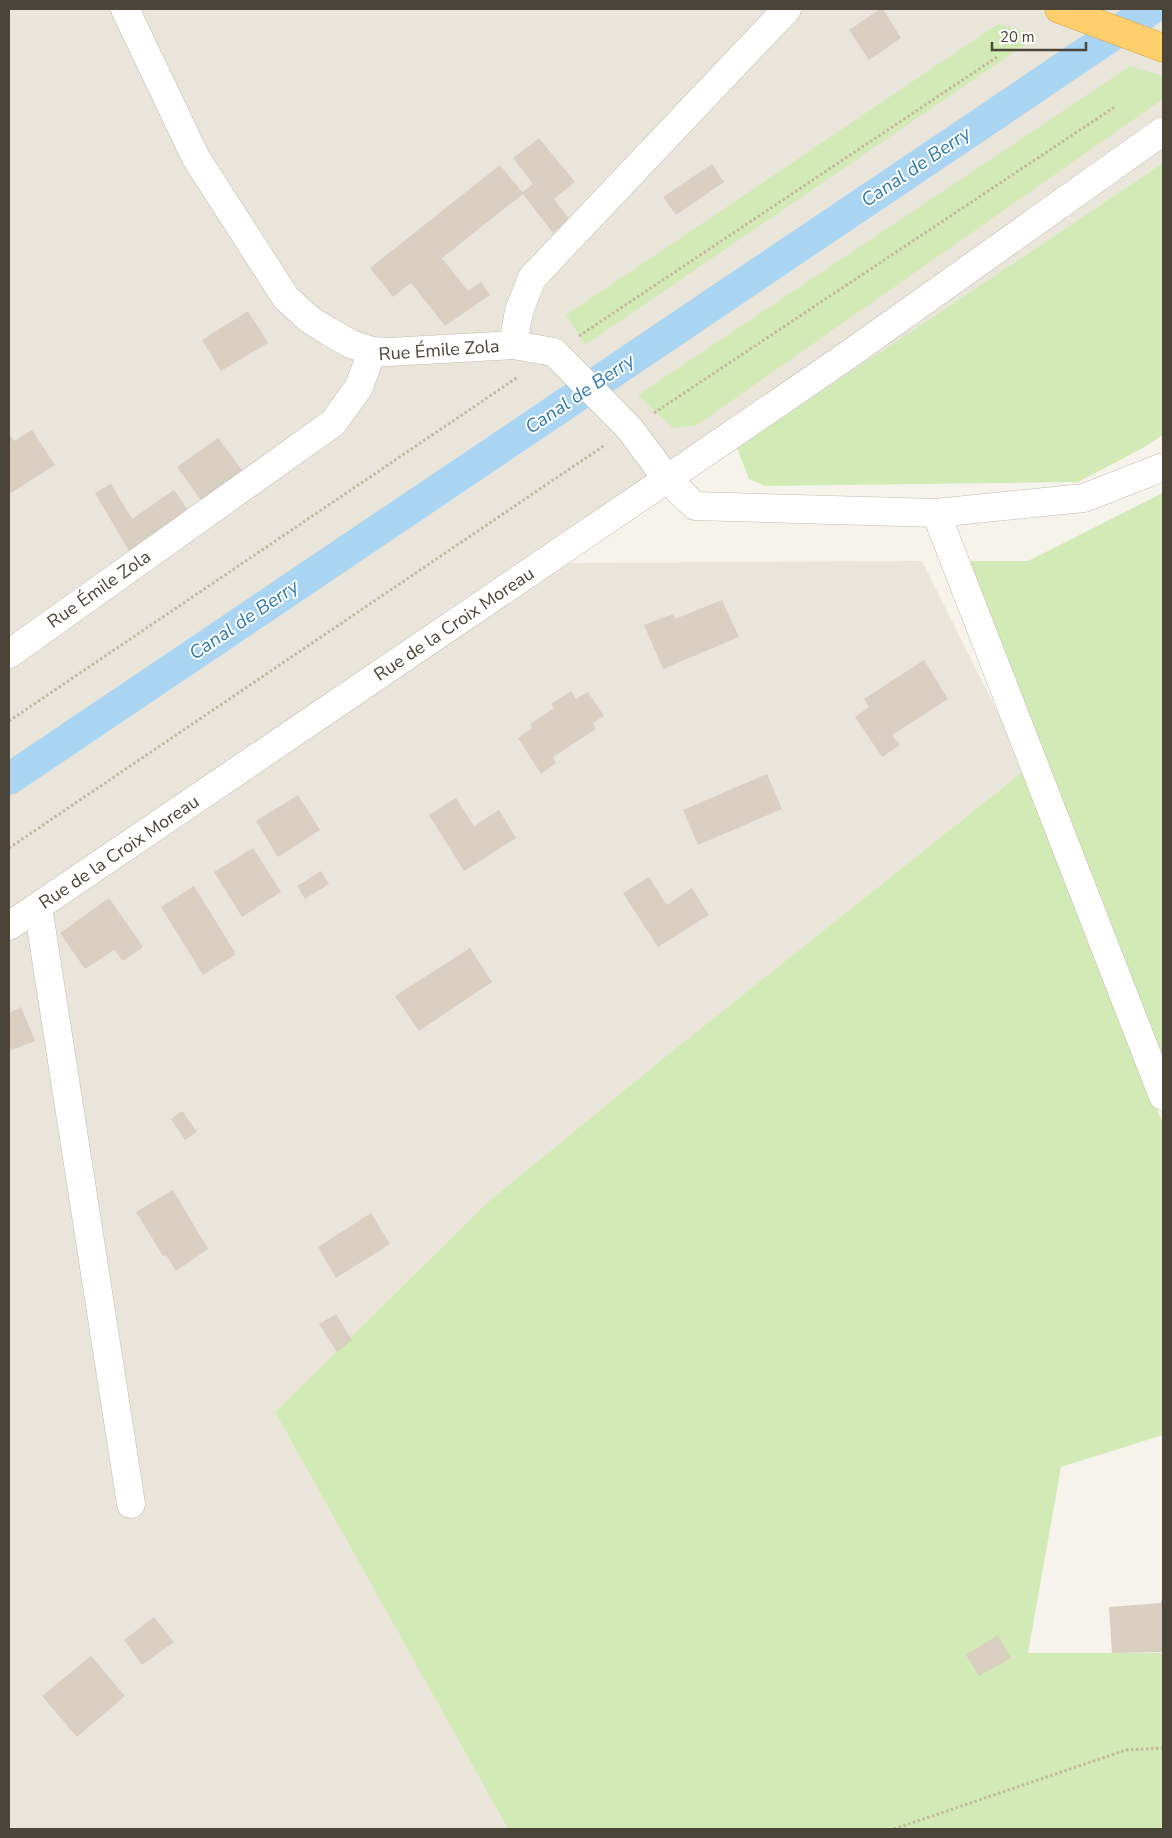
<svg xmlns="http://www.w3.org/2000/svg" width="1172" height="1838" font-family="'Nunito Sans',sans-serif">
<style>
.residential{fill:#eae5da}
.green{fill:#d2eab5}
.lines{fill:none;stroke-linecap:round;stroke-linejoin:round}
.canal{stroke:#a9d4f2;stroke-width:32}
.building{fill:#d8cfc1}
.minor-casing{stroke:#c2bbae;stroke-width:29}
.highway-casing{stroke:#e0a43c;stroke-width:29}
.path{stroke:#c4b79f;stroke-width:3;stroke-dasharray:2.5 2.5;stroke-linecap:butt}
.minor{stroke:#fff;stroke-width:28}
.highway{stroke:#ffcf6e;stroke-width:28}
.labels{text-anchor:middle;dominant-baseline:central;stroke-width:4;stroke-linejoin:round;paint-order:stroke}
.street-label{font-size:18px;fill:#4b4439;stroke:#fff}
.water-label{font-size:19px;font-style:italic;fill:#2e7ab2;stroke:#fff}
</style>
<rect width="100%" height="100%" fill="#f6f3ec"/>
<!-- residential -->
<path class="residential" d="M9 9H1163V163L566 563 922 561 1026 769 665 1057 488 1202 275 1412 508 1829H9Z"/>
<!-- green -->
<g class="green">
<path d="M998 24 1039 35 585 345 566 315Z"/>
<path d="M1130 66 1163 76V99L697 425 673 428 638 395Z"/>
<path d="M1163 163V435L1143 448 1078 482 765 486 749 479 737 448Z"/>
<path d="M1163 493V1073L965 561H1028Z"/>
<path d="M1026 769 1163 1124V1435L1061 1467 1028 1653H1163V1829H508L275 1412 488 1202 665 1057Z"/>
</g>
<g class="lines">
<!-- canal -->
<path class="canal" d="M9 779 1151 9"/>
</g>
<!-- building -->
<g class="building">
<path d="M880 9H883L901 38 869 60 849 30Z"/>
<path d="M539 138 575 182 554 199 570 220 553 233 523 194 442 258 468 291 481 282 490 295 445 326 411 283 393 297 370 268 500 165 522 192 527 189 533 184 513 158Z"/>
<path d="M712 164 724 182 676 215 663 197Z"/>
<path d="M248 311 268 343 221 371 202 340Z"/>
<path d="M32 430 55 465 9 494V433L14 441Z"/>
<path d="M218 438 242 470 201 500 177 467Z"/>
<path d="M111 484 132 519 174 490 188 510 129 551 95 493Z"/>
<path d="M722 600 739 637 663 669 644 625 673 614 675 619Z"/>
<path d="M924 660 948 699 892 735 900 745 882 757 855 717 869 707 864 699Z"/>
<path d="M571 691 576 699 588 692 604 716 593 723 596 729 553 757 556 763 541 774 518 738 532 728 530 724 554 708 551 704Z"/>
<path d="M767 774 782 809 698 845 683 810Z"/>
<path d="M298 795 320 830 278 857 256 821Z"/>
<path d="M456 798 474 826 499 810 516 838 464 871 429 815Z"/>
<path d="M253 848 281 892 242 917 214 872Z"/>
<path d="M321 871 329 884 305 899 297 886Z"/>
<path d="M649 877 667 905 692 888 709 915 658 947 623 893Z"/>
<path d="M194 886 236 954 203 975 161 907Z"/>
<path d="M109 898 143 947 123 961 114 950 85 969 60 933Z"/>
<path d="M470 948 492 982 419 1031 395 996Z"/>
<path d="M21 1007 35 1041 9 1051V1013Z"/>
<path d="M182 1111 197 1132 185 1140 171 1119Z"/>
<path d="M173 1190 208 1249 176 1271 166 1255 163 1256 136 1212Z"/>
<path d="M371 1213 390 1244 336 1278 318 1247Z"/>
<path d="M336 1314 352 1340 337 1352 319 1324Z"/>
<path d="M1163 1599V1652L1112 1653 1109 1607 1161 1603V1600Z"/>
<path d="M154 1617 174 1642 142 1665 124 1640Z"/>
<path d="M998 1635 1011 1658 979 1676 966 1655Z"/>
<path d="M91 1656 125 1696 77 1737 42 1696Z"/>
</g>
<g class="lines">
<defs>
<g id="minor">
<path d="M125 9 196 158 286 298 309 319 328 331 351 344 372 351"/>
<path d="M513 345 554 352 630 429 667 479 848 355 1163 131"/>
<path d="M936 513 1163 1096"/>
<path d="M9 654 333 423 359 387 372 351 389 352 513 345 519 311 532 278 787 9"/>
<path d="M38 907 131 1504"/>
<path d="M9 926 667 479 695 506 936 513 1084 498 1163 467"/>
</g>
<path id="highway" d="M1059 9 1163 48"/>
</defs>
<!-- minor casing -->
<use href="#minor" class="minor-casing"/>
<!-- highway casing -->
<use href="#highway" class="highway-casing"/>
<!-- path -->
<g class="path">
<path d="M579 336 997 57"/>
<path d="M654 413 1116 106"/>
<path d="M9 721 518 377"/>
<path d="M9 848 605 445"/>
<path d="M894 1829 1126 1750 1163 1748"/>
</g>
<!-- minor -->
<use href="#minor" class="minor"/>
<!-- highway -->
<use href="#highway" class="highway"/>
</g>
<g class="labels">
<!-- street labels -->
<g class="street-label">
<text transform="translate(439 350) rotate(-4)">Rue Émile Zola</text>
<text transform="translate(99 589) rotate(-35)">Rue Émile Zola</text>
<text transform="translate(454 624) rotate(-34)">Rue de la Croix Moreau</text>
<text transform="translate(119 852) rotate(-34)">Rue de la Croix Moreau</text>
</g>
<!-- water labels -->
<g class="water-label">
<text transform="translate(916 167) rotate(-34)">Canal de Berry</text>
<text transform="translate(580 394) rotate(-34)">Canal de Berry</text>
<text transform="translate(244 620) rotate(-34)">Canal de Berry</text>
</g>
</g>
<!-- border -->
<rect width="1172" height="1838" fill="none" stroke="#4b4439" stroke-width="20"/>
<!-- scale -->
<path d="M992 42v8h94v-8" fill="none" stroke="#4b4439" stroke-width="2.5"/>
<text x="1000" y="42" font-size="15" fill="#4b4439" stroke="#ffffff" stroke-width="4" paint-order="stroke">20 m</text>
</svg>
